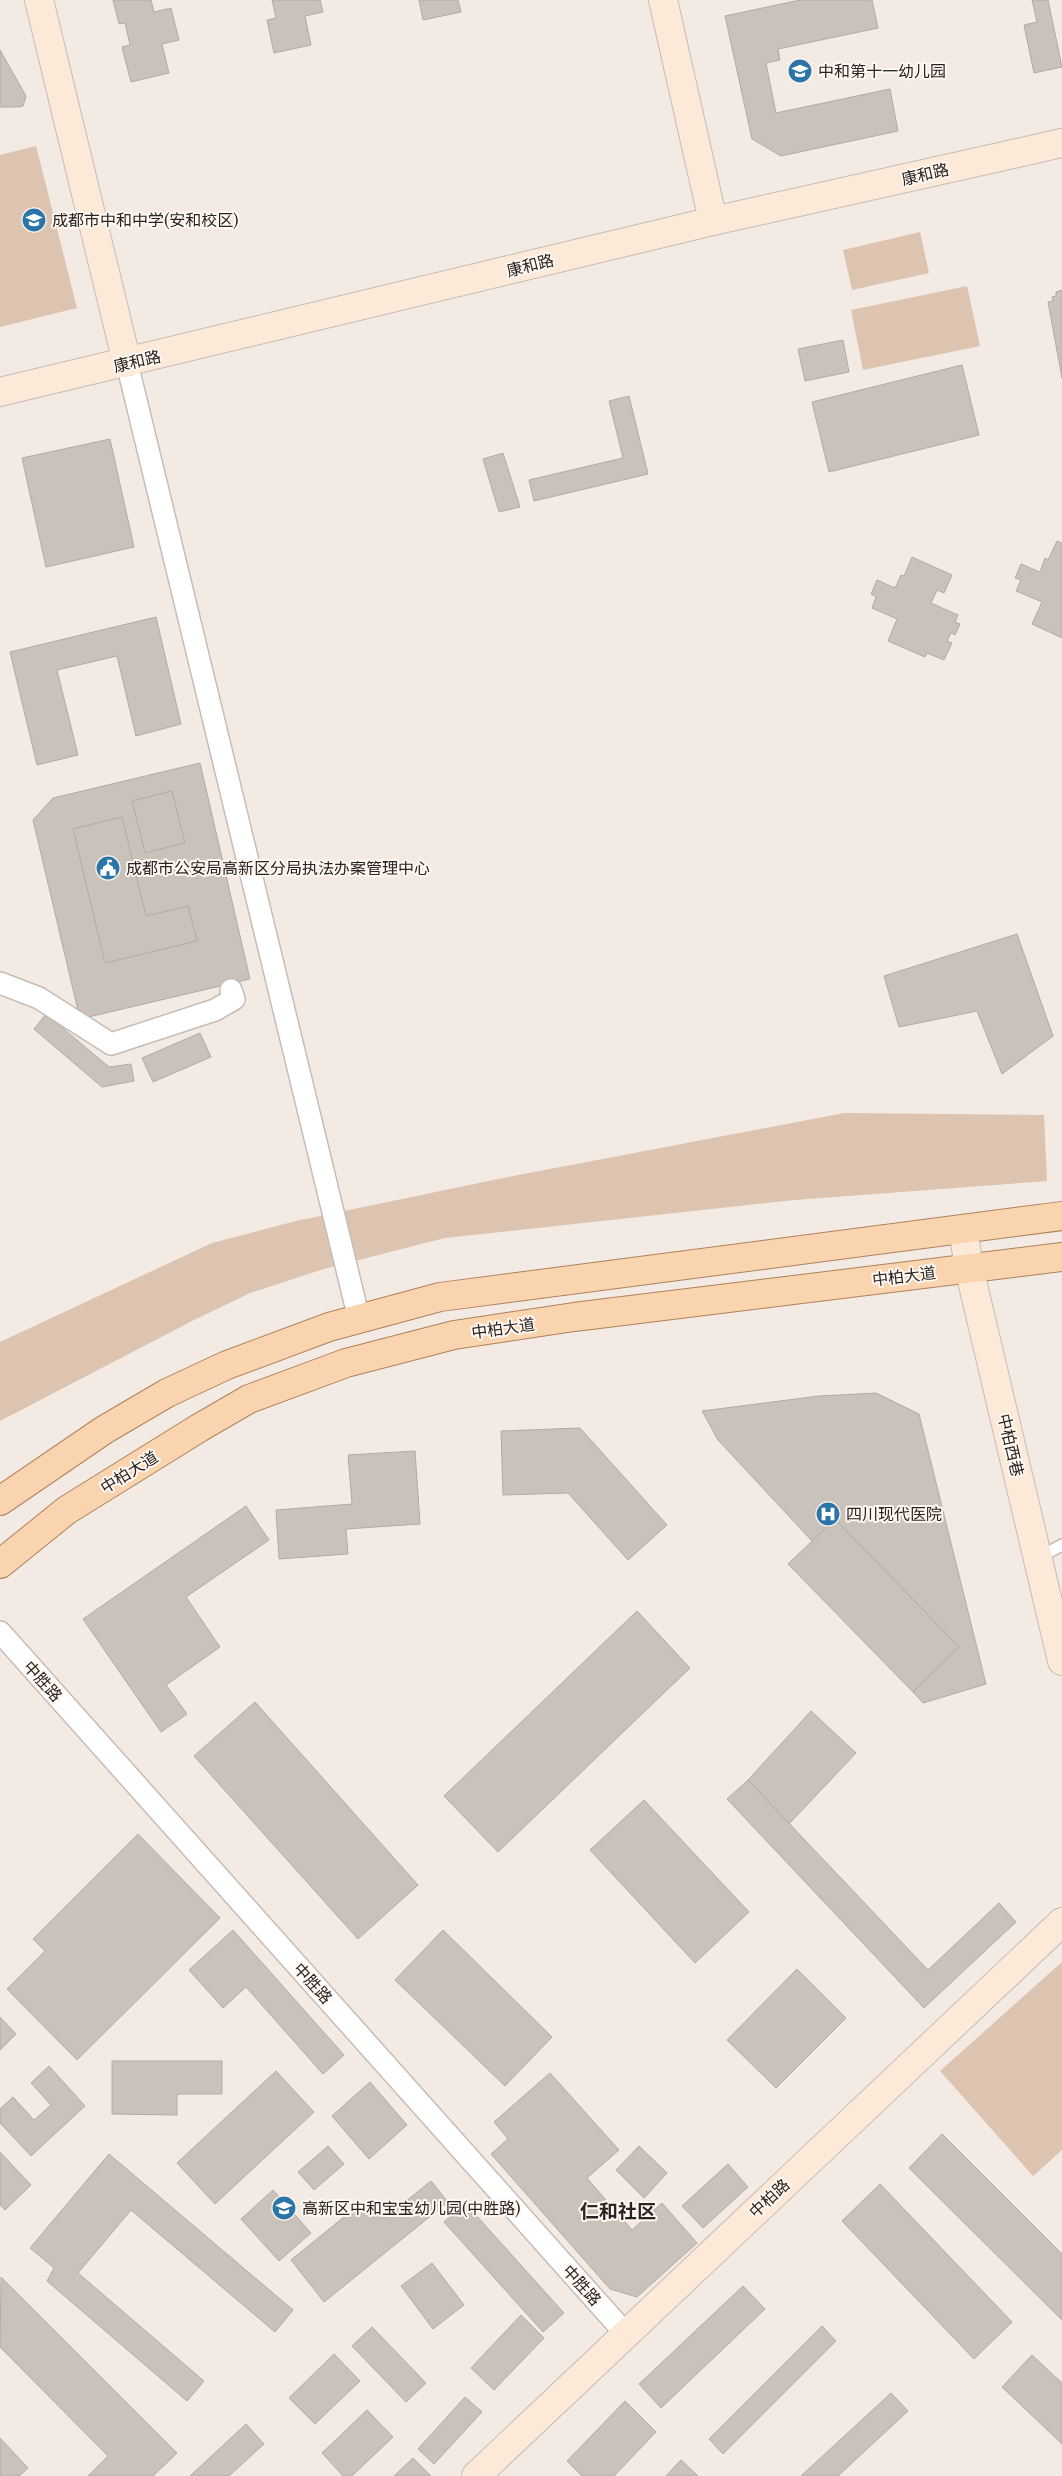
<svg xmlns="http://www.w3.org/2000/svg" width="1062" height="2476" font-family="'Libre Baskerville','Noto Sans SC',serif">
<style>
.green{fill:#ddc4b0}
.building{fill:#c9c2bb;stroke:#b2aaa4}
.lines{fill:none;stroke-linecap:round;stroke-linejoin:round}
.lane-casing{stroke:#c5bdb6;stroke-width:14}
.street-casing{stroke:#c5bdb6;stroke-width:24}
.secondary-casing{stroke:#c5bdb6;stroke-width:30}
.primary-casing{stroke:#ae825b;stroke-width:30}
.lane{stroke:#fff;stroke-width:11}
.street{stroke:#fff;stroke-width:21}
.secondary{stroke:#fce9d7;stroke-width:28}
.primary{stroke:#fad3af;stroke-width:28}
.labels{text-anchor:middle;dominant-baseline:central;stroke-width:4;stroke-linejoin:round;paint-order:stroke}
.poi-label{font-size:16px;fill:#272421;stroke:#fff7f0;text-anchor:start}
.street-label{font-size:16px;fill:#272421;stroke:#fff7f0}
.quarter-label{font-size:19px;font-weight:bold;fill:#272421;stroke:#fff7f0}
</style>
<rect width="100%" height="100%" fill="#f2eae3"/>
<!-- green -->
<g class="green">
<path d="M36 146 77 308 0 327V155Z"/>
<path d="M920 232 929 273 852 290 843 250Z"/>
<path d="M967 286 980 346 863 370 851 310Z"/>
<path d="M844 1113 1044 1115 1047 1181 795 1200 445 1238 327 1268 250 1293 192 1321 0 1421V1342L212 1243 296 1221 503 1178Z"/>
<path d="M1062 1962V2150L1033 2176 940 2071Z"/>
</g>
<!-- building -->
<g class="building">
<path d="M113 0H151L154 12 171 8 179 40 162 44 169 73 131 82 122 47 130 45 125 23 119 24Z"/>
<path d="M272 0H320L323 12 305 16 311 45 274 53 267 20 276 18Z"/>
<path d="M419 0H458L461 12 423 20Z"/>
<path d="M800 0H872L878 28 778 49 780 60 766 63 776 113 890 89 898 131 781 156 752 139 725 16Z"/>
<path d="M1032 0H1048L1062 67 1034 73 1024 25 1037 22Z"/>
<path d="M0 50 26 96 23 106 19 107H0Z"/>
<path d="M1062 290V378L1048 302 1053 301 1052 297 1056 296V292Z"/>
<path d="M843 340 849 372 805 381 798 349Z"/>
<path d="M962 365 979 435 829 472 812 402Z"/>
<path d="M629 396 648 474 534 501 529 480 623 458 609 401Z"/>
<path d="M110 439 134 547 46 567 22 458Z"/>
<path d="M503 453 520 507 499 512 483 459Z"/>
<path d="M1057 541 1062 543V638L1032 624 1042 602 1016 591 1021 580 1015 578 1021 564 1040 572 1045 558 1048 560Z"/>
<path d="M912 557 952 575 944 593 937 590 931 603 958 615 955 622 960 624 955 635 951 633 947 641 952 643 944 660 927 653 925 657 888 641 897 619 872 608 876 597 871 594 877 580 895 588 901 575 904 576Z"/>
<path d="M156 617 181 724 136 736 117 656 57 670 78 755 37 765 10 652Z"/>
<path d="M200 763 250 979 80 1019 33 820 53 798Z"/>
<path d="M172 791 185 843 145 853 132 801Z"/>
<path d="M122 817 146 916 188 906 197 941 105 963 73 829Z"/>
<path d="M1017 934 1053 1036 1002 1074 977 1011 899 1027 884 976Z"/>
<path d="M46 1014 109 1067 131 1064 134 1081 102 1087 34 1029Z"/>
<path d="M200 1033 211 1057 153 1082 142 1058Z"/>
<path d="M876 1393 919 1414 986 1684 923 1703 913 1692 959 1647 835 1519 812 1541 718 1440 702 1411 819 1396Z"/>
<path d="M580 1428 667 1525 628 1560 568 1493 503 1495 501 1431Z"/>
<path d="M415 1451 420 1524 346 1529 348 1554 279 1559 276 1510 352 1504 348 1455Z"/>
<path d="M246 1506 269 1540 186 1597 220 1647 166 1685 187 1714 161 1732 83 1619Z"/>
<path d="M835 1519 959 1647 913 1692 788 1564Z"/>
<path d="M637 1611 690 1668 498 1852 444 1796Z"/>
<path d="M255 1702 418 1885 358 1939 194 1756Z"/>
<path d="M811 1711 856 1753 789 1824 748 1780Z"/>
<path d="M748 1780 928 1970 999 1903 1016 1922 924 2008 727 1799Z"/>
<path d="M644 1800 749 1912 695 1963 590 1850Z"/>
<path d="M138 1834 220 1918 77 2060 7 1989 45 1951 33 1939Z"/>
<path d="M233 1930 344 2055 323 2074 246 1987 223 2008 189 1970Z"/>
<path d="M443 1930 552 2037 505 2086 395 1980Z"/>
<path d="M797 1969 846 2018 776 2088 727 2040Z"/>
<path d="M0 2017 16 2034 0 2050Z"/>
<path d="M112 2061H222V2094H177V2115L112 2114Z"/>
<path d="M49 2066 85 2106 31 2156 0 2123V2109L13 2097 34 2120 51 2105 31 2083Z"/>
<path d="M276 2071 314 2112 215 2204 177 2163Z"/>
<path d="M550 2073 619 2150 587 2178 632 2230 662 2203 697 2243 637 2297 610 2289 491 2154 508 2139 494 2122Z"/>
<path d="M370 2082 407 2125 369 2159 332 2116Z"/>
<path d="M942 2134 1062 2254V2320L909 2168Z"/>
<path d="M328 2146 344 2164 314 2190 298 2172Z"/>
<path d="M639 2146 667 2173 644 2198 616 2170Z"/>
<path d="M0 2152 31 2185 5 2210 0 2205Z"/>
<path d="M109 2154 293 2310 275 2332 131 2210 78 2273 204 2381 187 2401 47 2281 54 2268 30 2248Z"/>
<path d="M728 2164 748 2187 703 2228 682 2206Z"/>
<path d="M431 2181 448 2202 324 2302 291 2260 360 2204 385 2218Z"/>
<path d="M880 2184 1012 2322 974 2359 842 2221Z"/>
<path d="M273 2190 311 2233 279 2261 241 2219Z"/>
<path d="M465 2203 564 2313 543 2332 444 2222Z"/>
<path d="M432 2263 464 2305 433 2329 401 2286Z"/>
<path d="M1 2277 177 2453 153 2476H88L108 2456 0 2347Z"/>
<path d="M743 2286 765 2309 661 2408 639 2384Z"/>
<path d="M521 2315 544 2338 494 2390 471 2368Z"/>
<path d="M822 2326 836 2341 723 2454 709 2439Z"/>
<path d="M372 2327 426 2383 406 2402 352 2346Z"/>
<path d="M334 2354 360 2381 315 2424 289 2398Z"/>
<path d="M1032 2355 1062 2383V2444L1002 2387Z"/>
<path d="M891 2393 908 2411 838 2476H801Z"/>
<path d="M465 2397 482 2412 434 2464 418 2449Z"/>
<path d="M625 2401 656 2432 614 2476H582L567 2461Z"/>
<path d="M367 2410 393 2437 352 2476H343L322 2453Z"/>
<path d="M246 2424 264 2444 229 2476H190Z"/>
<path d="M0 2438 28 2468 19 2476H0Z"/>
<path d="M413 2458 431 2476H394Z"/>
<path d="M681 2460 698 2476H666Z"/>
</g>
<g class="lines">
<defs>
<path id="lane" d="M1038 1558 1062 1545"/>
<g id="street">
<path d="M127 363 359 1319"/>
<path d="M0 983 39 998 111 1044 215 1010 234 999 231 990"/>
<path d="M0 1632 625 2333"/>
</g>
<g id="secondary">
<path d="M39 0 127 363"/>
<path d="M663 0 713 221"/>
<path d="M0 392 713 221 1062 143"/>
<path d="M963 1229 969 1268 1062 1661"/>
<path d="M476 2476 1062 1922"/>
</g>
<g id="primary">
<path d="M0 1501 104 1430 167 1393 227 1365 329 1327 440 1297 1062 1216"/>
<path d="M0 1564 67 1510 199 1428 249 1399 346 1363 454 1335 574 1317 1062 1257"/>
</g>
</defs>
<!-- lane casing -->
<use href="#lane" class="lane-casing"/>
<!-- street casing -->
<use href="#street" class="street-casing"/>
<!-- secondary casing -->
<use href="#secondary" class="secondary-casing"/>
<!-- primary casing -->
<use href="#primary" class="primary-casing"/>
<!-- lane -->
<use href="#lane" class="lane"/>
<!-- street -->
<use href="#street" class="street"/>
<!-- secondary -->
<use href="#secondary" class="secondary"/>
<!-- primary -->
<use href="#primary" class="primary"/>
</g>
<!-- icons -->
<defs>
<symbol id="school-disc" viewBox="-11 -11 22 22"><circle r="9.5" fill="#2b75a8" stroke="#fff7f0"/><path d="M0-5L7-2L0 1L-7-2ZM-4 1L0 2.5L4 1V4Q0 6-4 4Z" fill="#fff"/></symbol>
<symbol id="civic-disc" viewBox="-11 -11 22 22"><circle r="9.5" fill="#2b75a8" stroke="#fff7f0"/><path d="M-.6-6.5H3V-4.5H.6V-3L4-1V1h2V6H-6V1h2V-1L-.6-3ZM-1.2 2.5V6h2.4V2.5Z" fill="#fff"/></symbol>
<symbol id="hospital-disc" viewBox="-11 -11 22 22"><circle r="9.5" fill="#2b75a8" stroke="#fff7f0"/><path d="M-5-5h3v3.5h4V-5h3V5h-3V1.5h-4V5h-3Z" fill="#fff"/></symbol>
</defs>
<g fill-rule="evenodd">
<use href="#school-disc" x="786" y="57" width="28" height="28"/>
<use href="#school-disc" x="20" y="206" width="28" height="28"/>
<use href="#civic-disc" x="94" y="854" width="28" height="28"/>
<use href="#hospital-disc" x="814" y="1500" width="28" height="28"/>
<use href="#school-disc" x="270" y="2194" width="28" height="28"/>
</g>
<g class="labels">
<!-- poi labels -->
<g class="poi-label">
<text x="818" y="71">中和第十一幼儿园</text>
<text x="52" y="220">成都市中和中学(安和校区)</text>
<text x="126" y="868">成都市公安局高新区分局执法办案管理中心</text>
<text x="846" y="1514">四川现代医院</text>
<text x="302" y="2208">高新区中和宝宝幼儿园(中胜路)</text>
</g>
<!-- street labels -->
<g class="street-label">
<text transform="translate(925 174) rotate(-13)">康和路</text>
<text transform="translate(530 265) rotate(-14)">康和路</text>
<text transform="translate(137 361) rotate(-13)">康和路</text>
<text transform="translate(904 1276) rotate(-7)">中柏大道</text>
<text transform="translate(503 1328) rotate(-8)">中柏大道</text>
<text transform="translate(1011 1445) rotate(77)">中柏西巷</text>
<text transform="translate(129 1472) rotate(-32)">中柏大道</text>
<text transform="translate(43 1681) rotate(48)">中胜路</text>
<text transform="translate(313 1983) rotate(48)">中胜路</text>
<text transform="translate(769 2198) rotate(-43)">中柏路</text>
<text transform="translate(582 2285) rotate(48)">中胜路</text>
</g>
<!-- quarter labels -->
<g class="quarter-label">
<text x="618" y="2211">仁和社区</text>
</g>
</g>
</svg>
